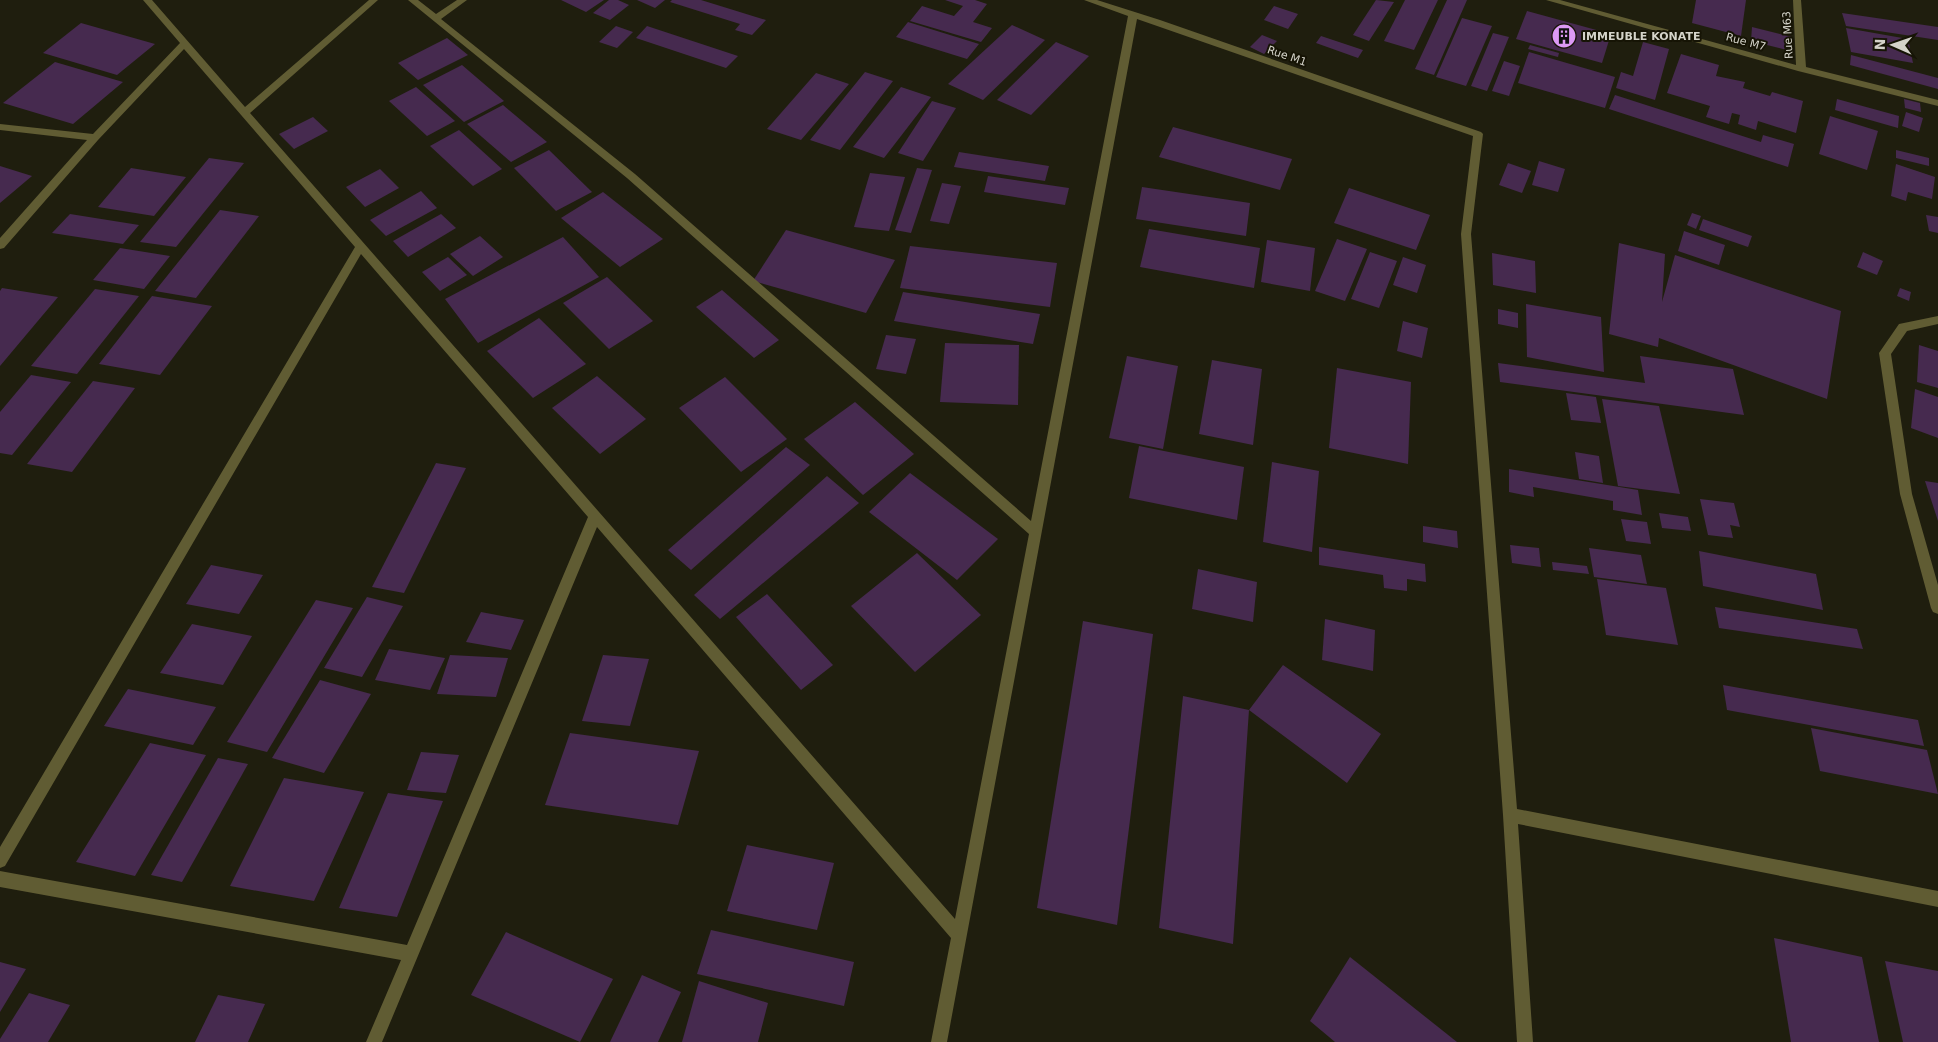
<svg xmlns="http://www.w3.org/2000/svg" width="1938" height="1042" font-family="'DejaVu Sans',sans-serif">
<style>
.building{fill:#462a4f}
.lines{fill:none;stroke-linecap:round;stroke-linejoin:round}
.minor{fill:#605c33;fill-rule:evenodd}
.labels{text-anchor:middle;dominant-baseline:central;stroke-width:4;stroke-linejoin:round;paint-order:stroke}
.far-street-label{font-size:11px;fill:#d4d3c9;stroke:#161405}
.far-poi-label{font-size:11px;font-weight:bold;fill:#d4d3c9;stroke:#161405;text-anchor:start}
</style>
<rect width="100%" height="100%" fill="#1f1e0e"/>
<!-- building -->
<g class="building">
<path d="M561 0H604L586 12Z"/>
<path d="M609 0H618L629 5 610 20 593 13Z"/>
<path d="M637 0H665L655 8Z"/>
<path d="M672 0H701L766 20 752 35 735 30 740 24 670 2Z"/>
<path d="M945 0H975L987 4 973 22 992 28 981 42 910 21 922 6 954 16 963 6Z"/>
<path d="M1376 0 1394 2 1369 41 1353 35Z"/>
<path d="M1405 0H1438L1414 50 1384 41Z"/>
<path d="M1447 0H1467L1434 75 1415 69Z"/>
<path d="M1696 0H1746L1741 36 1692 23Z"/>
<path d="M1274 6 1298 14 1288 29 1264 20Z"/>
<path d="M1527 11 1611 34 1602 63 1516 39Z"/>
<path d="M1842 13 1938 27V40L1846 26Z"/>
<path d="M1462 18 1492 26 1466 86 1436 77Z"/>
<path d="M908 22 979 44 967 59 896 37Z"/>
<path d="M81 23 155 44 117 75 43 53Z"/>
<path d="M1012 25 1045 40 983 100 948 84Z"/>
<path d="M616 26 633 32 617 48 599 42Z"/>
<path d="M647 26 738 56 726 68 636 38Z"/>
<path d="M1752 27 1792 37 1791 51 1751 41Z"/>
<path d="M1846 28 1908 39 1913 63 1851 52Z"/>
<path d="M1493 33 1509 37 1487 91 1471 86Z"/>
<path d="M1262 35 1277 41 1264 54 1250 47Z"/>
<path d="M1321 36 1363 50 1358 58 1316 43Z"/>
<path d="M447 38 468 55 418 80 398 63Z"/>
<path d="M1056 42 1089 56 1031 115 997 100Z"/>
<path d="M1643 42 1669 49 1655 100 1616 88 1621 72 1633 76Z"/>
<path d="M1530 45 1559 53 1558 57 1528 49Z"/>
<path d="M1529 52 1615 77 1605 108 1518 83Z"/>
<path d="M1681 54 1719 65 1716 76 1745 82 1743 88 1770 96 1772 92 1803 101 1796 133 1758 121 1756 130 1738 124 1740 115 1732 113 1729 124 1706 117 1710 106 1667 93Z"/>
<path d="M1851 55 1938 78V89L1850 65Z"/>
<path d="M1504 61 1520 66 1509 96 1492 91Z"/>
<path d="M55 62 123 82 73 124 3 103Z"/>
<path d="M462 65 504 101 464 122 423 85Z"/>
<path d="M865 72 893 81 840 150 810 140Z"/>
<path d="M816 73 849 84 801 140 767 129Z"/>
<path d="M416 87 455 121 427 136 389 101Z"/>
<path d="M901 87 931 97 884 158 853 147Z"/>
<path d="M1615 95 1761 142 1763 135 1794 144 1788 167 1609 109Z"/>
<path d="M1837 99 1899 116 1898 128 1835 110Z"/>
<path d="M1904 99 1920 103 1921 112 1905 108Z"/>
<path d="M932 101 956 108 923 161 898 153Z"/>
<path d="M503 105 547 142 511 162 467 124Z"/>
<path d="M1906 112 1923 118 1919 132 1902 126Z"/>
<path d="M1830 116 1878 131 1867 170 1819 154Z"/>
<path d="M313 117 328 131 294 149 279 134Z"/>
<path d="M1173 127 1292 159 1280 190 1159 157Z"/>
<path d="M459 130 502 169 473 186 430 146Z"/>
<path d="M549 150 592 192 556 211 514 168Z"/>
<path d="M1896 150 1929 158V166L1896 158Z"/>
<path d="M959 152 1049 166 1045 181 954 167Z"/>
<path d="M209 158 244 163 176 247 140 242Z"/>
<path d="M1539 161 1565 169 1558 192 1532 185Z"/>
<path d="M1508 163 1531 171 1522 193 1499 185Z"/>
<path d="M1896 164 1935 177 1932 199 1908 192 1906 201 1891 196Z"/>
<path d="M0 166 32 176 0 203Z"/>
<path d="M131 168 186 177 154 216 98 207Z"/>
<path d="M917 168 932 170 911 233 895 230Z"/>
<path d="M380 169 399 188 365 207 346 187Z"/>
<path d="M870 173 905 177 889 231 854 227Z"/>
<path d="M988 176 1069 188 1065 205 984 192Z"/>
<path d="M942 183 961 186 949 224 930 221Z"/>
<path d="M1142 187 1250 203 1246 236 1136 219Z"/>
<path d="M1349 188 1430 215 1416 250 1334 223Z"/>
<path d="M421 191 437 208 386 236 370 220Z"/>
<path d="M603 192 663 239 620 267 561 218Z"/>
<path d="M220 210 259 216 196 298 155 291Z"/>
<path d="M1692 213 1701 216 1696 229 1687 225Z"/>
<path d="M70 214 139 225 123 244 52 233Z"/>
<path d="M441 214 456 228 408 257 393 241Z"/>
<path d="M1926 215 1938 217V233L1929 231Z"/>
<path d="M1703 219 1752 236 1748 247 1699 230Z"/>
<path d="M1149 229 1260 248 1254 288 1140 267Z"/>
<path d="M786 230 895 260 866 313 753 281Z"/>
<path d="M1684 231 1725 245 1719 265 1678 251Z"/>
<path d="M480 236 503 257 473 276 450 254Z"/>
<path d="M563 237 599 277 478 343 445 299Z"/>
<path d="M1337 239 1367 249 1345 301 1315 291Z"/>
<path d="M1267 240 1315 248 1310 291 1261 282Z"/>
<path d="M1619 243 1665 254 1662 302 1675 255 1841 311 1827 399 1659 338 1658 347 1609 334Z"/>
<path d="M910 246 1057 263 1050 307 900 288Z"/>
<path d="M120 248 170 256 144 289 93 280Z"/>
<path d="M1370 252 1397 261 1379 308 1351 299Z"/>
<path d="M1863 252 1883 261 1877 275 1857 267Z"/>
<path d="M1492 253 1535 261 1536 293 1493 285Z"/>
<path d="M448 257 467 275 440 291 422 272Z"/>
<path d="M1403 257 1426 265 1417 293 1393 285Z"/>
<path d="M607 277 653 321 609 349 563 303Z"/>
<path d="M2 288 58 297 0 366V291Z"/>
<path d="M1900 288 1911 292 1909 301 1897 296Z"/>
<path d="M95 289 139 296 77 374 31 366Z"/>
<path d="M722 290 779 340 754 358 696 307Z"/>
<path d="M903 292 1040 314 1033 344 894 321Z"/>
<path d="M152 296 212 306 160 375 99 364Z"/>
<path d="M1526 304 1601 317 1604 372 1527 357Z"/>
<path d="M1498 309 1518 313V328L1498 324Z"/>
<path d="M539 318 586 364 533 398 487 351Z"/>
<path d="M1403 321 1428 328 1422 358 1397 351Z"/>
<path d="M886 335 916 339 906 374 876 369Z"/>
<path d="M945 343 1019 345 1018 405 940 402Z"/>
<path d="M1919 345 1938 351V388L1917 382Z"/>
<path d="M1127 356 1178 366 1163 449 1109 438Z"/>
<path d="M1640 356 1733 369 1744 415 1500 382 1498 363 1645 383Z"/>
<path d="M1212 360 1262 369 1253 445 1199 434Z"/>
<path d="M1337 368 1411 382 1408 464 1329 448Z"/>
<path d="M31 375 71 382 12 455 0 453V412Z"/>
<path d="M597 376 646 419 600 454 552 408Z"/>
<path d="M725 377 787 439 741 472 679 408Z"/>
<path d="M93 381 135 388 72 472 27 464Z"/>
<path d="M1915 389 1938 397V438L1911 428Z"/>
<path d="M1566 393 1596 397 1601 423 1571 420Z"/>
<path d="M1602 399 1659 406 1680 494 1618 486Z"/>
<path d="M855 402 914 454 863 495 804 439Z"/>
<path d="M1139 446 1244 467 1237 520 1129 498Z"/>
<path d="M786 447 810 465 691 570 668 550Z"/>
<path d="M1575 452 1599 456 1603 483 1579 479Z"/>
<path d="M1272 462 1319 471 1312 552 1263 542Z"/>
<path d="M436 463 466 468 404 593 372 587Z"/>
<path d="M1509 469 1638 490 1642 515 1613 510V501L1533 487 1534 497 1509 492Z"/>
<path d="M910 473 998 539 957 580 869 512Z"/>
<path d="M827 476 859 503 720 619 694 595Z"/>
<path d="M1925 481 1938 483V521Z"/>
<path d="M1700 499 1734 503 1740 527 1730 525 1733 538 1708 535Z"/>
<path d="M1659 513 1688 517 1691 531 1662 528Z"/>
<path d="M1621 519 1647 522 1651 544 1626 541Z"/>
<path d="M1423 526 1457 531 1458 548 1423 542Z"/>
<path d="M1510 545 1539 548 1541 567 1512 563Z"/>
<path d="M1319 547 1425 564 1426 582 1407 579V591L1384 588 1383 575 1319 565Z"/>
<path d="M1589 548 1641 555 1647 584 1594 577Z"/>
<path d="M1699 551 1816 574 1823 610 1703 586Z"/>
<path d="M917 553 981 615 915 672 851 606Z"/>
<path d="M1552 562 1587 566 1589 574 1553 570Z"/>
<path d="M211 565 263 575 239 614 186 604Z"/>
<path d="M1198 569 1257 582 1253 622 1192 609Z"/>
<path d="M1597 579 1666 588 1678 645 1606 635Z"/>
<path d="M767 594 833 665 801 690 736 617Z"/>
<path d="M367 597 403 606 362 677 324 668Z"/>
<path d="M316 600 353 608 267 752 227 742Z"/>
<path d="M1715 607 1857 629 1863 649 1719 628Z"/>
<path d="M481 612 524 620 511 650 466 642Z"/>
<path d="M1325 619 1375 630 1373 671 1322 660Z"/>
<path d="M1083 621 1153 634 1117 925 1037 908Z"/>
<path d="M192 624 252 636 223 685 160 673Z"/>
<path d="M389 649 445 658 430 690 375 680Z"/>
<path d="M450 655 508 658 496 697 437 694Z"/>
<path d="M603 655 649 659 630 726 582 721Z"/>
<path d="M1283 665 1381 734 1347 783 1249 710 1233 944 1159 928 1183 696 1249 710Z"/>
<path d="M320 680 371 694 324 773 272 758Z"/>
<path d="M1723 685 1918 720 1924 746 1727 710Z"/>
<path d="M128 689 216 707 193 745 104 726Z"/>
<path d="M1811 728 1927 750 1938 794 1820 771Z"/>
<path d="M570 733 699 751 678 825 545 805Z"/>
<path d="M150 743 206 755 135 876 76 862Z"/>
<path d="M421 752 459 755 446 793 407 790Z"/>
<path d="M218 758 248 764 182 882 151 875Z"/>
<path d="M284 778 364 792 314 901 230 886Z"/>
<path d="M388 793 443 801 397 917 339 908Z"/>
<path d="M747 845 834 863 817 930 727 911Z"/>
<path d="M711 930 854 962 844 1006 697 974Z"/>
<path d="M506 932 613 979 580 1042 471 995Z"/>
<path d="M1774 938 1862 957 1879 1042H1791Z"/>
<path d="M1350 957 1457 1042H1335L1310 1021Z"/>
<path d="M1885 961 1938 971V1042H1903Z"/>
<path d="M0 962 26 969 0 1012Z"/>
<path d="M642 975 681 992 658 1042H610Z"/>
<path d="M699 981 768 1003 758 1042H682Z"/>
<path d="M29 993 70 1005 48 1042H0V1039Z"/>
<path d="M218 995 265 1004 248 1042H195Z"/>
</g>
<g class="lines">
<!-- minor -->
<g class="minor">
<path d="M143 0H152L245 107 369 0H378L250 113 955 919 1029 534 627 178 408 0H418L436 14 457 0H467L441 19 635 174 1031 521 1128 16 1084 0H1097L1160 20 1481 132 1483 134 1471 234 1517 809 1938 891V907L1518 824 1533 1042H1517L1503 815 1461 234 1473 136 1137 19 947 1042H931L951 938 597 527 382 1042H366L401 960 0 887V871L407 945 588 517 361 254 5 866 0 868V847L355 247 184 49 98 140 4 248 0 249V238L87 140 0 130V124L93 134 180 43Z"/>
<path d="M1546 0H1560L1796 65 1793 0H1801L1806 67 1938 100V106L1798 71Z"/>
<path d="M1938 316V324L1907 331 1891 354 1912 494 1938 585V614L1933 612 1931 608 1900 494 1879 353 1899 324Z"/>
</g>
</g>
<!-- icons -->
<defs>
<symbol id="building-disc" viewBox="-11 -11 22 22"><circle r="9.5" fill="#dc99f4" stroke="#161405"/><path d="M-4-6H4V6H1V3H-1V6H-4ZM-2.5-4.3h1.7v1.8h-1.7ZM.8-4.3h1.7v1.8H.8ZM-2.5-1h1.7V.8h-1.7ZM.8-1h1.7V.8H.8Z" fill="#111"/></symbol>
</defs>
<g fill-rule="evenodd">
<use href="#building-disc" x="1550" y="22" width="28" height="28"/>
</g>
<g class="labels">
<!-- far-street labels -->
<g class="far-street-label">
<text transform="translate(1788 35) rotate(-93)">Rue M63</text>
<text transform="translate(1746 42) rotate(15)">Rue M7</text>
<text transform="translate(1287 56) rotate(19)">Rue M1</text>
</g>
<!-- far-poi labels -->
<g class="far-poi-label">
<text x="1582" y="36">IMMEUBLE KONATE</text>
</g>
</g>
<!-- north arrow -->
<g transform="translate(1893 45) rotate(272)" stroke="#161405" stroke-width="4" paint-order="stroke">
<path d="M0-4L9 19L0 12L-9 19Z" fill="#d4d3c9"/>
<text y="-8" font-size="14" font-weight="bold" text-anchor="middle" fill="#d4d3c9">N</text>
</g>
</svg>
